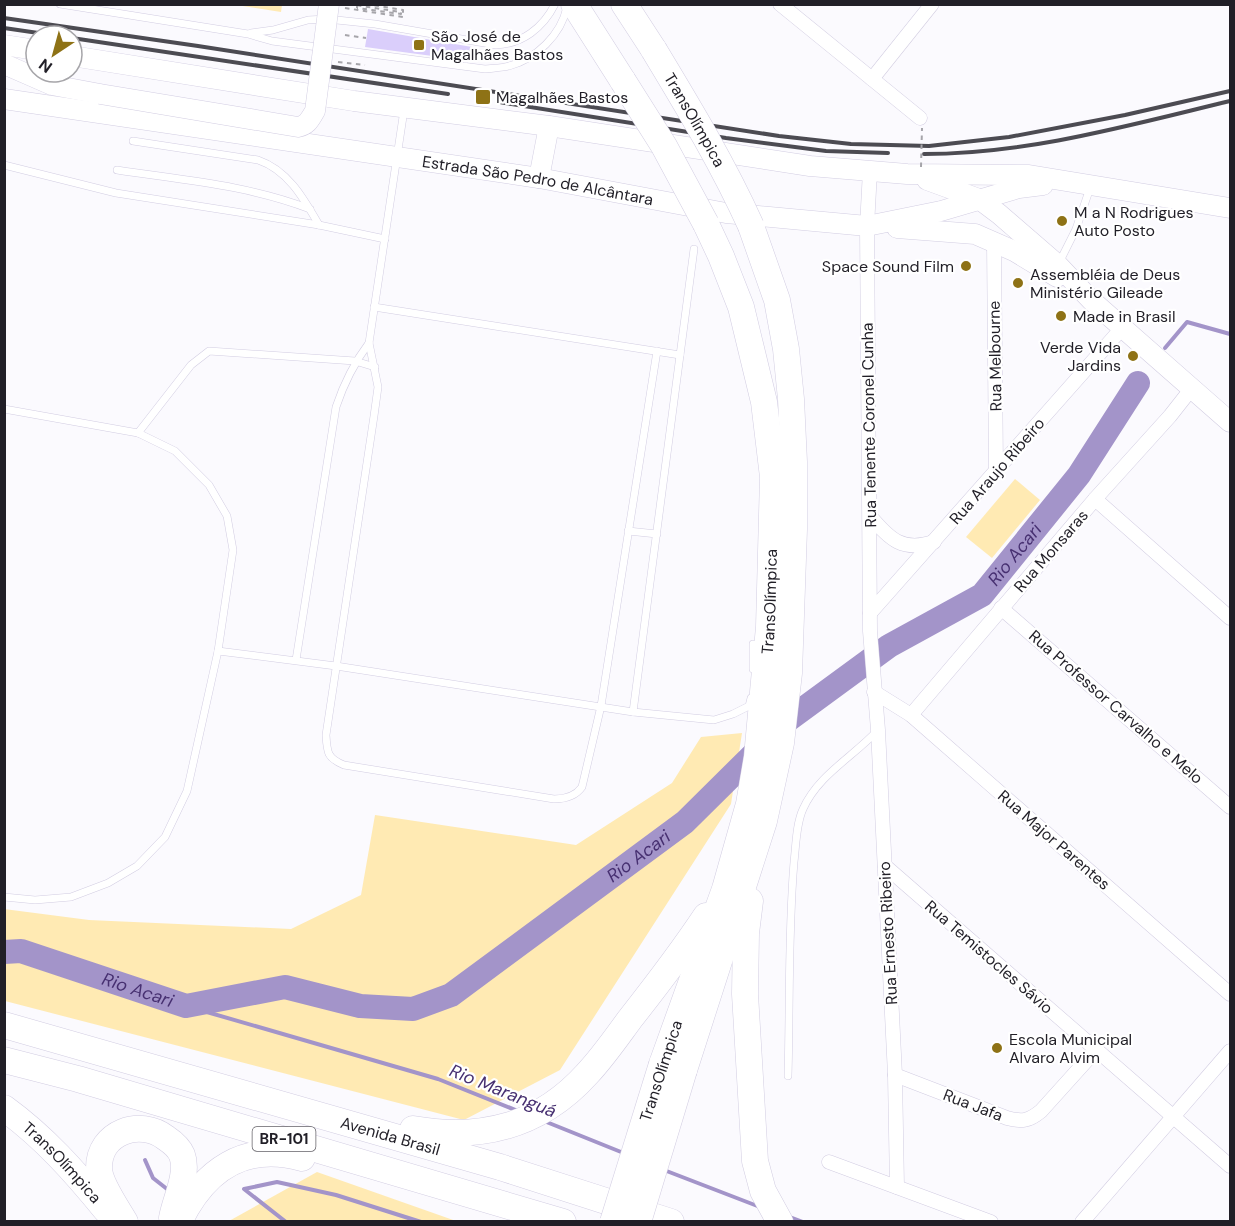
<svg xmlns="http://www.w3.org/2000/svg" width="1235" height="1226" font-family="'DM Sans',sans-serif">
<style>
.green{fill:#ffeab3}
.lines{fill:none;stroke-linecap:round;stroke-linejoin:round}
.stream{stroke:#a394c9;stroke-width:4}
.river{stroke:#a394c9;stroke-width:24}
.building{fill:#dacefb}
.lane-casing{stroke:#d2cde2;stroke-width:8}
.street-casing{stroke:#d2cde2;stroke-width:15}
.secondary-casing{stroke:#d2cde2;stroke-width:21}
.highway-casing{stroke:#d2cde2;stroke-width:27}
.path{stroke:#a6a5aa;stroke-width:2;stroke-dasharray:4.5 4.5;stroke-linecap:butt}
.lane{stroke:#fff;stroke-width:7}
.street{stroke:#fff;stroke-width:14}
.secondary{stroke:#fff;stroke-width:20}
.highway{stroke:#fff;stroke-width:26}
.rail{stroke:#4c4b52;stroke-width:4}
.secondary-bridge-casing{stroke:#d2cde2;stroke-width:21;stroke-linecap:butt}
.highway-bridge-casing{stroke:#d2cde2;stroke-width:27;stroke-linecap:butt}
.path-bridge{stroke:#a6a5aa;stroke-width:2;stroke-dasharray:4.5 4.5;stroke-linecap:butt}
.secondary-bridge{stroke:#fff;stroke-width:20}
.highway-bridge{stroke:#fff;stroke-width:26}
.poi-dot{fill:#8e7216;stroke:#fff;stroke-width:2}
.labels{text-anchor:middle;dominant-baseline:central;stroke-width:4.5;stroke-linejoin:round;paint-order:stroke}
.shield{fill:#fff;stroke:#646268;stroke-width:1.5}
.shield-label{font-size:15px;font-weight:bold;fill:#211f27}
.poi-label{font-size:16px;fill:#211f27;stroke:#fff;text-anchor:start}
.street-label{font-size:16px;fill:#211f27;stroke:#fff}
.water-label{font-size:18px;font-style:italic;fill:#473071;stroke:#fff}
</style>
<rect width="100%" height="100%" fill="#fbfafe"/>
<!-- green -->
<g class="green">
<path d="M236 5H282L281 12Z"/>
<path d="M1015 479 1040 500 992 558 966 537Z"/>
<path d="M742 733 731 804 560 1070 464 1120 5 1001 4 909 89 920 291 929 361 895 375 815 576 845 672 783 701 737Z"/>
<path d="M317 1172 456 1221H229Z"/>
</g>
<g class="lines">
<!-- stream -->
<g class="stream">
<path d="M1165 348 1187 322 1230 334"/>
<path d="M186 1006 438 1079 518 1111"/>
<path d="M544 1121 626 1154"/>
<path d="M145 1160 153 1178 167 1189"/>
<path d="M664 1170 760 1207"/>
<path d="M787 1216 803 1222"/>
<path d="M286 1222 244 1189 277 1182 336 1195 421 1222"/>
</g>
<!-- river -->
<path class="river" id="s1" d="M4 952 21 951 186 1006 285 987 360 1006 413 1009 451 995 685 822 788 720 889 646 982 595 1079 475 1138 383"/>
</g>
<!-- building -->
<path class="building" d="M368 29 472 47 470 61 365 47Z"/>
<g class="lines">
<defs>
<g id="lane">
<path d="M60 4 248 34 272 41 485 69C493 68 502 68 509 66 536 59 561 35 567 7"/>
<path d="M251 33 273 30 308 20 327 19 375 24 496 45C522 44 543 28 555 4"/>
<path d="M404 110 369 343 378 387 374 416 326 735C327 752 327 758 344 765L554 799C565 799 575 797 582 787L601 706 657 351"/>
<path d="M133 141 258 160C288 170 304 199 319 225"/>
<path d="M4 165 116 193 319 225 385 239"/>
<path d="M117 170C182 180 248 185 310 209"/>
<path d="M1059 263 1076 229 1090 188"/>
<path d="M374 307 680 355"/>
<path d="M4 409 138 433 175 451 209 485 227 516 233 550 218 651 187 791 165 837 137 866 108 883 71 897 35 900 4 897"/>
<path d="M138 433 191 365 209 351 355 361 375 367"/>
<path d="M628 531 657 534"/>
<path d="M753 644V669"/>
<path d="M218 651 336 666 633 712 714 720 733 714 749 706 751 698"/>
<path d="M296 660 336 407C344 383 354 363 369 343"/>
<path d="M633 712 694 249"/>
<path d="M788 1076C790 1005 788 933 794 862 796 846 796 824 803 809 818 775 853 757 878 730"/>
</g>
<g id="street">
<path d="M780 4 920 118"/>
<path d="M872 79 932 4"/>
<path d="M870 171 867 226 870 631 878 730 895 1075 897 1187"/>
<path d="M994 241 996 472"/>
<path d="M1095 499 1230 618"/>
<path d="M870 516C890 540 903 552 934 542"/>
<path d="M1001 608 1230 807"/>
<path d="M870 613 1123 327"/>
<path d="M874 692 911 715 1230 994"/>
<path d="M911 715 1095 499 1170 416 1192 388"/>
<path d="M885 866 1230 1166"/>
<path d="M895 1075 1007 1118C1022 1122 1029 1121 1041 1111L1096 1050"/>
<path d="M829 1162 991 1222"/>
<path d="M1082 1222 1230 1051"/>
</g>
<g id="secondary">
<path d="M4 45 36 50"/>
<path d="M72 56 354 101 549 126 810 166 907 174 1029 175 1230 208"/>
<path d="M4 64 52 85 100 94"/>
<path id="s2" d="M4 99 539 178 726 213 867 226 941 211 1019 188 1043 185"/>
<path d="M539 178 549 126"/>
<path d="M927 180 979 199 999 214 1058 265 1091 300 1230 422"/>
<path d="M897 228 975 234 1014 251 1057 277"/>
</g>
<g id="highway">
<path d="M574 4 623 81"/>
<path d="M624 4 654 50"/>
<path d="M750 901 746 933 745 994 755 1161 763 1191 780 1222"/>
<path id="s3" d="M4 1025 500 1167 671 1222"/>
<path d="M4 1060 78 1079 563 1222"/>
<path id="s4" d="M662 1064 725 889 749 804 757 757 769 627 773 477 764 402 741 307 721 256 706 224"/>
<path d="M684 1070 764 821 781 743 789 673 794 529V462L791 399 786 349 777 300 751 226"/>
<path id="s5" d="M4 1108C44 1137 75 1172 106 1210"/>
<path d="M413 1129C482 1141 540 1126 587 1074 603 1057 616 1038 630 1019 656 986 682 952 706 916"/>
<path d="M125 1222C117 1208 99 1183 99 1168 99 1132 140 1118 166 1138 172 1142 179 1148 182 1155 189 1174 175 1200 172 1218"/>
<path d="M179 1222C204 1170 245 1142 302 1158"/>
</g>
</defs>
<!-- lane casing -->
<use href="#lane" class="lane-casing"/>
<!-- street casing -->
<use href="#street" class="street-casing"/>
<!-- secondary casing -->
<use href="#secondary" class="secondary-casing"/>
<!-- highway casing -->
<use href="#highway" class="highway-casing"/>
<!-- path -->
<g class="path">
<path d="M348 4 401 12V14L357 8"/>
<path d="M345 8 403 17V10L366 4"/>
<path d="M345 35 366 38"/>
<path d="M338 62 365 65"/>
</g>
<!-- lane -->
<use href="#lane" class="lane"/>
<!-- street -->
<use href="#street" class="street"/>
<!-- secondary -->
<use href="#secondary" class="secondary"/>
<!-- highway -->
<use href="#highway" class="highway"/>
<!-- rail -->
<g class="rail">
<path d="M4 18 198 46 779 136 851 144 929 146 1009 137 1125 115 1230 91"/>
<path d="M4 28 59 36"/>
<path d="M72 38 448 94"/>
<path d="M499 102 726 138 826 151 888 153"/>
<path d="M924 154C1028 154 1130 125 1230 101"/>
</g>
<defs>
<path id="secondary-bridge" d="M100 94 298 127C308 125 310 119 315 111L329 4"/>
<g id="highway-bridge">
<path id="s6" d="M654 50C689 108 723 164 751 226"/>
<path d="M623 81 664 146 706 224"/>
<path d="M613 1222 662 1064"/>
<path d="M638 1222 684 1070"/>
</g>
</defs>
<!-- secondary-bridge casing -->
<use href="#secondary-bridge" class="secondary-bridge-casing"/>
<!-- highway-bridge casing -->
<use href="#highway-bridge" class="highway-bridge-casing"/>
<!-- path-bridge -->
<g class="path-bridge">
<path d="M357 8V4"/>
<path d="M921 167 922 128"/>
</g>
<!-- secondary-bridge -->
<use href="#secondary-bridge" class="secondary-bridge"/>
<!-- highway-bridge -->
<use href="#highway-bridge" class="highway-bridge"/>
</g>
<!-- markers -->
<g class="poi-dot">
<rect x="413" y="39" width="12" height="12" rx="3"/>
<rect x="475" y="89" width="16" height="16" rx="3"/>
<circle cx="1062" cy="221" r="6"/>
<circle cx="966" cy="266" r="6"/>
<circle cx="1018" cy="283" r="6"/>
<circle cx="1061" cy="316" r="6"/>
<circle cx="1133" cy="356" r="6"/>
<circle cx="997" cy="1048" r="6"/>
</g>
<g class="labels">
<!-- shield labels -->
<rect class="shield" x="252.5" y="1127" width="63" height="24" rx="4.5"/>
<g class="shield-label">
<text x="284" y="1139">BR-101</text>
</g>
<!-- poi labels -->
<g class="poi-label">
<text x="431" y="36">São José de<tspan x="431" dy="18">Magalhães Bastos</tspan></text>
<text x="496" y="97">Magalhães Bastos</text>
<text x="1074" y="212">M a N Rodrigues<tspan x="1074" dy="18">Auto Posto</tspan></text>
<text x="954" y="266" text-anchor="end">Space Sound Film</text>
<text x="1030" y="274">Assembléia de Deus<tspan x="1030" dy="18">Ministério Gileade</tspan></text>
<text x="1073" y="316">Made in Brasil</text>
<text x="1121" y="347" text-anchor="end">Verde Vida<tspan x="1121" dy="18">Jardins</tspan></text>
<text x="1009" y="1039">Escola Municipal<tspan x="1009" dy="18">Alvaro Alvim</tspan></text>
</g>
<!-- street labels -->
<g class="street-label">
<text stroke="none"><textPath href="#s6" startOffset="81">TransOlímpica</textPath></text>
<text stroke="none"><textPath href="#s2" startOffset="540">Estrada São Pedro de Alcântara</textPath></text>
<text transform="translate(995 356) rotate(-91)">Rua Melbourne</text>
<text transform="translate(869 425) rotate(-91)">Rua Tenente Coronel Cunha</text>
<text transform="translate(997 471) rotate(-49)">Rua Araujo Ribeiro</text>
<text transform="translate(1051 551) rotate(-49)">Rua Monsaras</text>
<text stroke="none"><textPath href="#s4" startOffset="478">TransOlímpica</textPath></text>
<text transform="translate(1116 707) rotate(41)">Rua Professor Carvalho e Melo</text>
<text transform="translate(1054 840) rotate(41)">Rua Major Parentes</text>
<text transform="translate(888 933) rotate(-93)">Rua Ernesto Ribeiro</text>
<text transform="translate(989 957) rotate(41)">Rua Temistocles Sávio</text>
<text transform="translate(661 1071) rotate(-72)">TransOlímpica</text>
<text transform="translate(973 1105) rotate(21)">Rua Jafa</text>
<text stroke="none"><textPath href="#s3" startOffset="402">Avenida Brasil</textPath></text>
<text stroke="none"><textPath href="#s5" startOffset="80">TransOlímpica</textPath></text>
</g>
<!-- water labels -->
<g class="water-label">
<text stroke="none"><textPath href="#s1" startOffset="1182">Rio Acari</textPath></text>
<text stroke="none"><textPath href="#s1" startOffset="696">Rio Acari</textPath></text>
<text stroke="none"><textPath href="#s1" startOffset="140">Rio Acari</textPath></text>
<text transform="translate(503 1091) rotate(22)">Rio Maranguá</text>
</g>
</g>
<!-- border -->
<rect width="1235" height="1226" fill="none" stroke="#211f27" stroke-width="12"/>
<!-- north arrow -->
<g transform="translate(54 54) rotate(216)"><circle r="28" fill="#ffffff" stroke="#a6a5a9" stroke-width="1.5"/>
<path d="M0-4.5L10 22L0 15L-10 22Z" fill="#8e7216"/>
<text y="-9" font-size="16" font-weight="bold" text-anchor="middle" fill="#211f27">N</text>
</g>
</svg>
